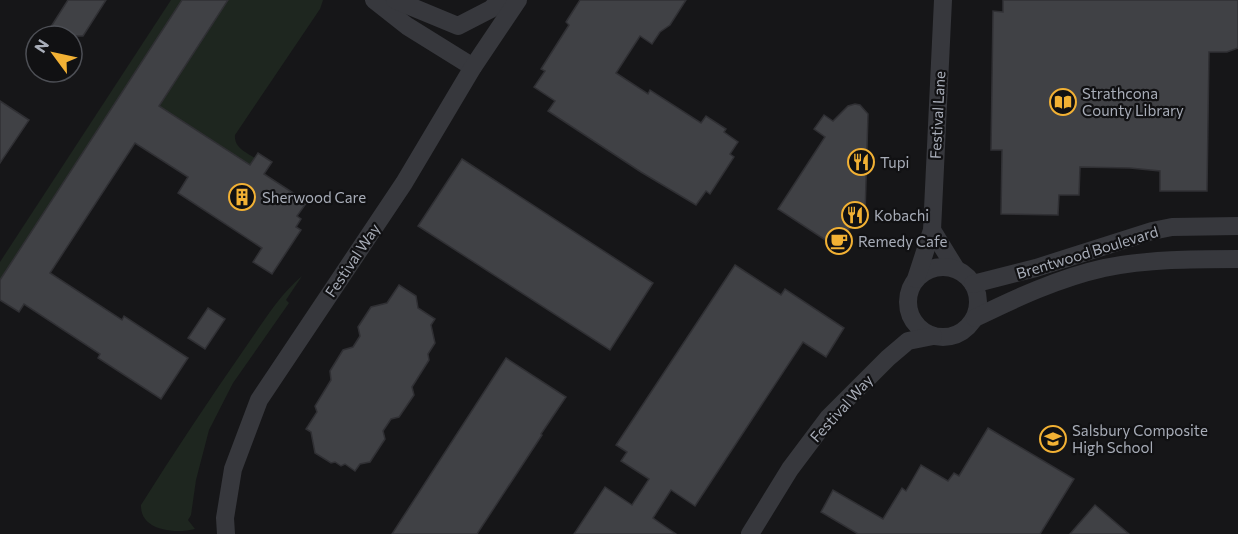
<svg xmlns="http://www.w3.org/2000/svg" width="1238" height="534" font-family="Commissioner,sans-serif">
<style>
.green{fill:#1e261f}
.building{fill:#404145;stroke:#303034;stroke-width:1.5}
.lines{fill:none;stroke-linecap:round;stroke-linejoin:round}
.minor{stroke:#37383d;stroke-width:18}
.labels{text-anchor:middle;dominant-baseline:central;stroke-width:4.5;stroke-linejoin:round;paint-order:stroke}
.poi-label{font-size:15px;fill:#a8adb8;stroke:#111113;text-anchor:start}
.street-label{font-size:15px;fill:#a8adb8;stroke:#111113}
</style>
<rect width="100%" height="100%" fill="#161618"/>
<!-- green -->
<g class="green">
<path d="M171 0H182L0 280V262Z"/>
<path d="M228 0H323L320 9 235 135C234 148 246 152 255 158L250 165 159 106Z"/>
<path d="M302 276 286 300 289 303 233 383 209 430 196 480 191 515 188 520 195 529C176 534 140 531 141 505 174 452 209 400 245 348 262 324 279 295 302 276Z"/>
</g>
<!-- building -->
<g class="building">
<path d="M68 0H106L83 36H45Z"/>
<path d="M182 0H228L159 106 250 165 258 153 272 162 264 174 307 202 297 216 301 219 296 227 301 230 272 274 253 262 262 248 178 193 188 177 135 143 50 273 122 320 124 316 188 358 161 399 98 358 100 354 24 304 19 312 0 300V280Z"/>
<path d="M580 0H686L670 25 660 32 652 44 640 36 616 73 648 94 650 90 701 123 706 116 726 129 724 132 738 142 730 154 734 157 710 194 706 191 696 205 641 172 548 111 555 101 534 87 545 71 541 69 569 25 566 22Z"/>
<path d="M1003 0H1238V48L1227 52H1209L1207 191H1160V171L1130 168 1080 167 1079 195H1059L1058 215 1001 214 1002 150H991L993 11 1003 12Z"/>
<path d="M0 101 29 120 0 163Z"/>
<path d="M855 104 860 105 868 114 865 215 854 223 848 231 844 239 842 251 778 209 825 137 814 129 824 115 833 121 848 106Z"/>
<path d="M462 159 653 283 610 350 418 226Z"/>
<path d="M735 265 781 295 785 289 844 328 826 357 803 342 695 506 671 490 653 518 676 534H574L605 487 632 505 649 479 621 461 627 452 616 445Z"/>
<path d="M399 285 416 296 418 308 435 319 431 325 435 343 428 354 429 360 412 387 414 395 399 417 391 419 383 431 385 439 370 462 360 464 355 471 345 464 341 466 335 462 331 463 315 453 311 432 306 429 317 412 315 406 331 380 330 371 343 350 353 347 360 336 358 327 371 307 387 303Z"/>
<path d="M208 308 225 319 205 349 188 338Z"/>
<path d="M506 358 566 397 541 434 542 435 477 534H392Z"/>
<path d="M988 428 1074 479 1040 534H858L821 512 833 490 883 519 902 488 906 491 921 465 948 481 954 473 959 476Z"/>
<path d="M1095 505 1129 534H1070Z"/>
</g>
<g class="lines">
<!-- minor -->
<g class="minor">
<path d="M374 0 407 26 473 67"/>
<path d="M395 0 458 26 491 9 500 0"/>
<path d="M932 230 956 269"/>
<circle cx="943" cy="302" r="35"/>
<path d="M916 279 932 230 943 0"/>
<path d="M973 284 1036 268 1152 231 1172 227 1238 226"/>
<path d="M975 318C1016 298 1059 278 1104 268 1148 259 1193 259 1238 259"/>
<path d="M226 534 225 518 233 469 259 400 404 183 473 67 518 0"/>
<path d="M750 534 790 469 829 417 888 358 908 341 933 336"/>
</g>
</g>
<!-- icons -->
<defs>
<symbol id="library-ring" viewBox="-11 -11 22 22"><circle r="9.5" fill="#111113" stroke="#f2b134" stroke-width="1.5"/><path d="M-6-4Q-3-5.5-.7-3.5V5Q-3 3-6 4ZM6-4Q3-5.5 .7-3.5V5Q3 3 6 4Z" fill="#f2b134"/></symbol>
<symbol id="restaurant-ring" viewBox="-11 -11 22 22"><circle r="9.5" fill="#111113" stroke="#f2b134" stroke-width="1.5"/><path d="M-5-6h1v4h1v-4h1v4h1v-4h1v5L-1.5 .5V6h-2V.5L-5-1ZM5-6V6H3V1.5H1.5Q1.5-4 5-6Z" fill="#f2b134"/></symbol>
<symbol id="building-ring" viewBox="-11 -11 22 22"><circle r="9.5" fill="#111113" stroke="#f2b134" stroke-width="1.5"/><path d="M-4-6H4V6H1V3H-1V6H-4ZM-2.5-4.3h1.7v1.8h-1.7ZM.8-4.3h1.7v1.8H.8ZM-2.5-1h1.7V.8h-1.7ZM.8-1h1.7V.8H.8Z" fill="#f2b134"/></symbol>
<symbol id="cafe-ring" viewBox="-11 -11 22 22"><circle r="9.5" fill="#111113" stroke="#f2b134" stroke-width="1.5"/><path d="M-5.5-4.5H6V0H3Q3 3.5 0 3.5H-2.5Q-5.5 3.5-5.5 0ZM3-3.2v2h1.7v-2ZM-6 4.5H4V6H-6Z" fill="#f2b134"/></symbol>
<symbol id="school-ring" viewBox="-11 -11 22 22"><circle r="9.5" fill="#111113" stroke="#f2b134" stroke-width="1.5"/><path d="M0-5L7-2L0 1L-7-2ZM-4 1L0 2.5L4 1V4Q0 6-4 4Z" fill="#f2b134"/></symbol>
</defs>
<g fill-rule="evenodd">
<use href="#library-ring" x="1048" y="87" width="30" height="30"/>
<use href="#restaurant-ring" x="846" y="147" width="30" height="30"/>
<use href="#building-ring" x="227" y="182" width="30" height="30"/>
<use href="#restaurant-ring" x="840" y="200" width="30" height="30"/>
<use href="#cafe-ring" x="824" y="226" width="30" height="30"/>
<use href="#school-ring" x="1038" y="424" width="30" height="30"/>
</g>
<g class="labels">
<!-- poi labels -->
<g class="poi-label">
<text x="1082" y="93">Strathcona<tspan x="1082" dy="17">County Library</tspan></text>
<text x="880" y="162">Tupi</text>
<text x="262" y="197">Sherwood Care</text>
<text x="874" y="215">Kobachi</text>
<text x="858" y="241">Remedy Cafe</text>
<text x="1072" y="430">Salsbury Composite<tspan x="1072" dy="17">High School</tspan></text>
</g>
<!-- street labels -->
<g class="street-label">
<text transform="translate(937 115) rotate(-87)">Festival Lane</text>
<text transform="translate(1087 252) rotate(-17)">Brentwood Boulevard</text>
<text transform="translate(352 260) rotate(-56)">Festival Way</text>
<text transform="translate(841 408) rotate(-48)">Festival Way</text>
</g>
</g>
<!-- north arrow -->
<g transform="translate(54 54) rotate(303)"><circle r="28" fill="#111113" stroke="#4d4f55" stroke-width="1.5"/>
<path d="M0-4.5L10 22L0 15L-10 22Z" fill="#f2b134"/>
<text y="-9" font-size="16" font-weight="bold" text-anchor="middle" fill="#a8adb8">N</text>
</g>
</svg>
